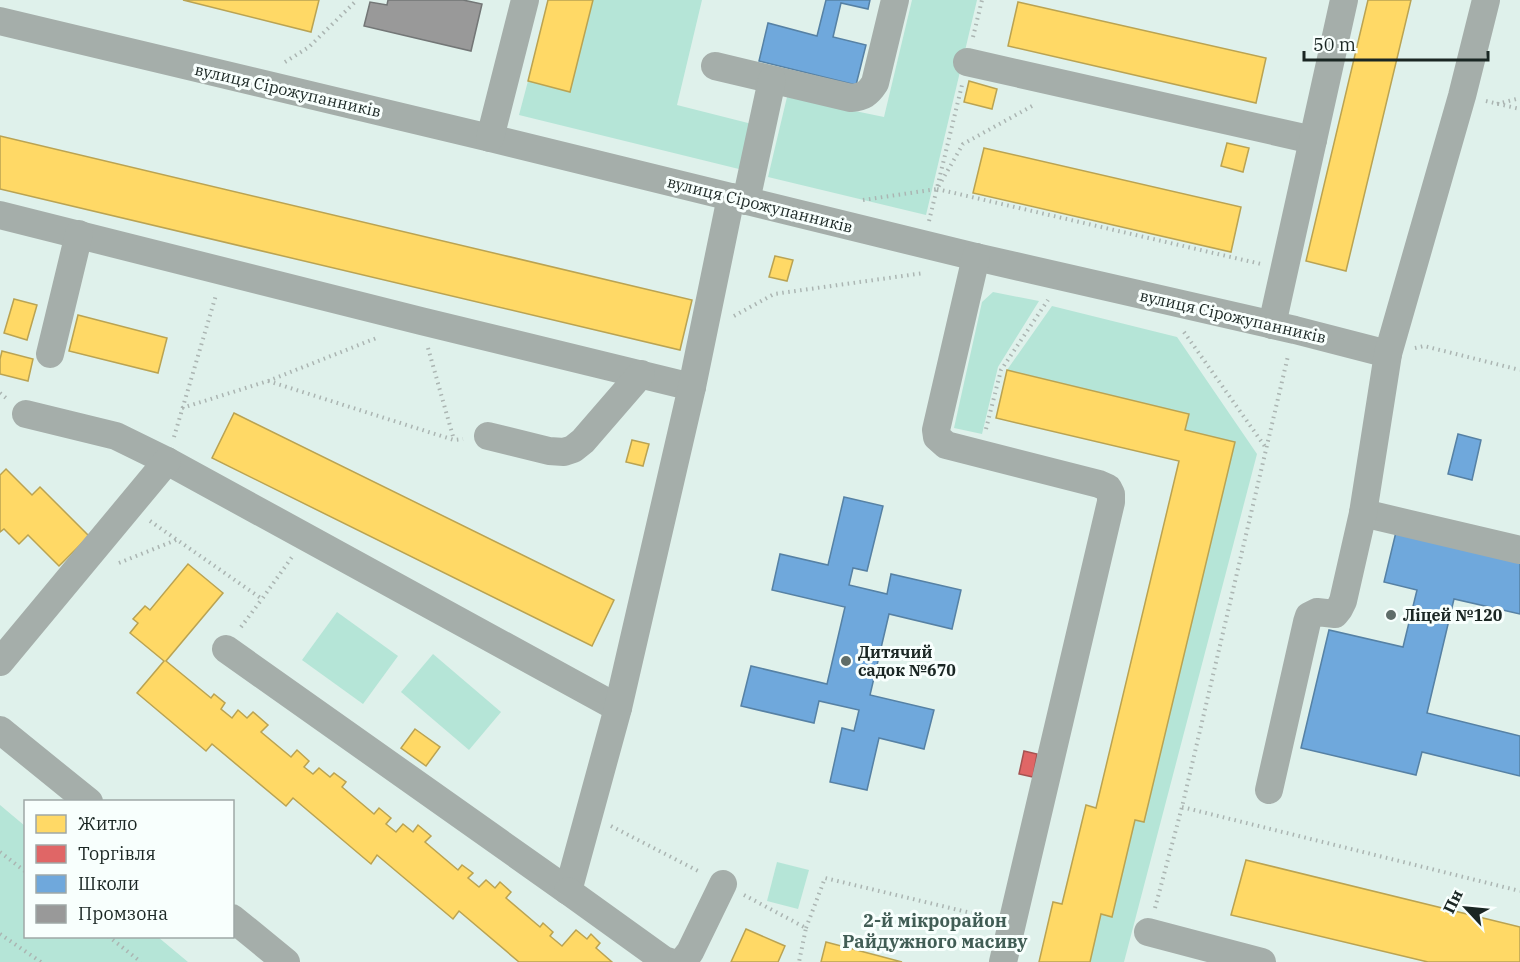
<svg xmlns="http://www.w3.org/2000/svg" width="1520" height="962" font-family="'IBM Plex Serif',serif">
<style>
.green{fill:#b5e5d7}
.homes{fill:#ffd966;stroke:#baa352;stroke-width:1.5}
.shops{fill:#e06666;stroke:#a55352;stroke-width:1.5}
.schools{fill:#6fa8dc;stroke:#5681a4;stroke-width:1.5}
.industry{fill:#999;stroke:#737676;stroke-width:1.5}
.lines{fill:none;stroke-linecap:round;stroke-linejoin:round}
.path{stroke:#abb5b2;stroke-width:4;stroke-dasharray:1.5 4.5;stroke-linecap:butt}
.minor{stroke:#a5aeaa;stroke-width:28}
.poi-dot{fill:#5f6d69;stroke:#f8fffd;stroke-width:2}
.labels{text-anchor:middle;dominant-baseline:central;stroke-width:6;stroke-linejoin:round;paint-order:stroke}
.street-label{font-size:16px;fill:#1a2623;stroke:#f8fffd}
.poi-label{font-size:16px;font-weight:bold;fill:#1a2623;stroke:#f8fffd;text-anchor:start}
.neighbourhood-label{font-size:18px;font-weight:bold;fill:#415d55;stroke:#f8fffd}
</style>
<rect width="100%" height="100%" fill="#dff1eb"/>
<!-- green -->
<g class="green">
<path d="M593 0H702L677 105 752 124 743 170 519 115 528 81 570 91Z"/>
<path d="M912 0H977L926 215 768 177 787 97 884 117Z"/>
<path d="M993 292 1039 301 998 367 982 434 954 428 982 302Z"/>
<path d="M1052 306 1177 337 1257 454 1124 962H1090L1101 914 1112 917 1135 820 1144 822 1185 430 1189 414 1007 370Z"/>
<path d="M337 612 398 656 363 704 302 660Z"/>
<path d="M433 654 501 712 469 750 401 692Z"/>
<path d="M0 805 25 826 26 936 158 937 188 962H0Z"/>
<path d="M777 862 809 870 798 909 767 901Z"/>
</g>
<!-- homes -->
<g class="homes">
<path d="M183 0H319L311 32Z"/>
<path d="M548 0H593L570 92 528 81Z"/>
<path d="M1368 0H1411L1346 271 1306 261Z"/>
<path d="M1018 2 1266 58 1256 103 1008 46Z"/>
<path d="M969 81 997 89 992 109 964 102Z"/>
<path d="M0 136 692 300 680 350 0 189Z"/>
<path d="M1227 143 1249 148 1243 172 1221 166Z"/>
<path d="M984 148 1241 207 1231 252 973 193Z"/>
<path d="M775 256 793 260 787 281 769 277Z"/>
<path d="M14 299 37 305 27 340 4 333Z"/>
<path d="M78 315 167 338 158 373 69 351Z"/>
<path d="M2 351 33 359 28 381 0 374V359Z"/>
<path d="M1007 370 1189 414 1185 430 1235 442 1144 822 1135 820 1112 917 1101 914 1090 962H1039L1053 902 1062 904 1086 805 1096 808 1179 461 996 418Z"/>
<path d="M234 413 614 600 592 646 212 458Z"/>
<path d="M632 440 649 444 643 466 626 462Z"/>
<path d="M6 469 32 495 40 487 89 536 59 566 28 535 19 544 4 529 0 532V475Z"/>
<path d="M188 564 223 593 166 661 211 698 214 694 225 703 221 709 232 718 238 710 247 718 253 712 268 725 261 732 291 757 297 750 309 761 304 767 313 774 319 768 330 777 334 773 346 782 342 787 374 814 379 808 391 818 386 824 396 832 403 824 413 832 418 825 431 836 425 842 458 870 462 865 473 873 468 878 479 887 486 880 495 888 500 882 511 892 506 898 540 927 543 923 553 932 550 936 562 946 576 930 587 939 591 934 600 943 596 948 612 962H519L459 911 453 919 377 855 371 864 293 798 286 806 212 744 206 751 137 693 164 661 130 633 138 623 133 619 145 606 150 610Z"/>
<path d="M415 729 440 747 426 766 401 748Z"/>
<path d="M1246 860 1520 927V962H1428L1231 915Z"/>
<path d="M746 929 785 946 778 962H731Z"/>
<path d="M826 942 902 962H821Z"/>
</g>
<!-- shops -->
<path class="shops" d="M1024 751 1037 754 1033 777 1019 774Z"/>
<!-- schools -->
<g class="schools">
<path d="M826 0H870L868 9 841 3 833 37 866 45 856 85 759 61 768 23 817 36Z"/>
<path d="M1458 434 1481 440 1472 480 1448 474Z"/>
<path d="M844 497 883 506 867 571 853 568 849 585 887 594 891 574 961 590 952 629 889 614 870 695 934 710 924 749 879 738 867 790 830 782 842 728 854 731 859 710 819 701 814 723 741 706 751 666 827 684 845 607 772 590 780 554 828 565Z"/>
<path d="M1396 532 1520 562V614L1454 599 1427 713 1520 736V776L1422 752 1416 775 1301 748 1329 630 1403 647 1417 590 1384 582Z"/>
</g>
<!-- industry -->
<path class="industry" d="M388 0H463L482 4 471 51 364 26 370 2 387 5Z"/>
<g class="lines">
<!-- path -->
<g class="path">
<path d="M973 37 982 0"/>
<path d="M285 62 309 47 357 0"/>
<path d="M1486 101 1520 109"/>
<path d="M1497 104 1520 98"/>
<path d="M937 189 1261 264"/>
<path d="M863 200 937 189 963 144 1034 105"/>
<path d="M929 221 962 85"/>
<path d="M734 316 774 294 924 273"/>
<path d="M1184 332 1266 448"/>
<path d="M428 348 454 440"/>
<path d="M1415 348 1424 346 1520 370"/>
<path d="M268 381 454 440 463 439"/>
<path d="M0 393 6 398"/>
<path d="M182 408 268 381 379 337"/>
<path d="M986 429 1001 370 1048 300"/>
<path d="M174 437 216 295"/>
<path d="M150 521 262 599 292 557"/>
<path d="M119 563 176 540"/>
<path d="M241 627 262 599"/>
<path d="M1182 807 1520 891"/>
<path d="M611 826 700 872"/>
<path d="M0 852 26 872"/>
<path d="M744 895 806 928 799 962"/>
<path d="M1155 908 1182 807 1288 356"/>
<path d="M806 928 825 878 988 917"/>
<path d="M0 934 41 962"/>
<path d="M108 936 141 962"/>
</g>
<!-- minor -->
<g class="minor">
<path d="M0 21 490 138 976 257 1295 330 1388 354"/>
<path d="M967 62 1313 140"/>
<path d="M715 66 851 98C863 97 868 94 875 83L895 0"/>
<path d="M490 138 525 0"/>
<path d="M746 201 772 80"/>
<path d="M0 215 421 321 692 387"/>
<path d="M976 257 936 430 937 437 946 445 1099 484 1108 488 1111 494V502L1003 962"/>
<path d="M1272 325 1344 0"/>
<path d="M50 354 79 234"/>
<path d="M26 414 116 436 167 461 618 708"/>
<path d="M488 436 549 451 564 452 573 449 583 441 641 374"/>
<path d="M1363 513 1520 550"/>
<path d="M226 649 568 891 618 708 692 387 731 197"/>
<path d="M0 662 167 461"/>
<path d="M0 730 89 802"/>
<path d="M1269 790 1307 622 1309 616 1317 612 1335 614 1339 609 1343 601 1363 513 1388 354 1462 96 1486 0"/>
<path d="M568 891 664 960 670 962"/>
<path d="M232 918 286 962"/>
<path d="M1148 932 1262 962"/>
<path d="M682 962 690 952 723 884"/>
</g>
</g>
<!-- markers -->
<g class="poi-dot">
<circle cx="1391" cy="615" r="6"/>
<circle cx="846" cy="661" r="6"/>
</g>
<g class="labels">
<!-- street labels -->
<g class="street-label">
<text transform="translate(288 90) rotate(13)">вулиця Сірожупанників</text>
<text transform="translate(760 204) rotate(14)">вулиця Сірожупанників</text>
<text transform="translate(1233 316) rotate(13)">вулиця Сірожупанників</text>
</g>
<!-- poi labels -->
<g class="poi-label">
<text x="1403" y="615">Ліцей №120</text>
<text x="858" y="652">Дитячий<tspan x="858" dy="18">садок №670</tspan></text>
</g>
<!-- neighbourhood labels -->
<g class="neighbourhood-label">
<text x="935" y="920">2-й мікрорайон<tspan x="935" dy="21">Райдужного масиву</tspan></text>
</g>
</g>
<!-- legend -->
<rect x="24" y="800" width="210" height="138" fill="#f8fffd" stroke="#9fa8a6" stroke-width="1.5"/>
<rect x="36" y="815" width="30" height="18" fill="#ffd966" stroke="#9fa8a6" stroke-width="1.5"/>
<text x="78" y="830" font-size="18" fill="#1a2623">Житло</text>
<rect x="36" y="845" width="30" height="18" fill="#e06666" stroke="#9fa8a6" stroke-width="1.5"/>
<text x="78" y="860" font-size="18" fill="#1a2623">Торгівля</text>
<rect x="36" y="875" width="30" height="18" fill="#6fa8dc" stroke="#9fa8a6" stroke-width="1.5"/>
<text x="78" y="890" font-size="18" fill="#1a2623">Школи</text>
<rect x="36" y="905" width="30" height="18" fill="#999999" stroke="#9fa8a6" stroke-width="1.5"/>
<text x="78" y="920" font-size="18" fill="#1a2623">Промзона</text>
<!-- north arrow -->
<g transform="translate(1466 908) rotate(296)" stroke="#f8fffd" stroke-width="4.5" paint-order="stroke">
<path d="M0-4.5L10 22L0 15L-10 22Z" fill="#1a2623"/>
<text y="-9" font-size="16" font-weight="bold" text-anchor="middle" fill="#1a2623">Пн</text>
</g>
<!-- scale -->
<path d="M1304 51v9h184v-9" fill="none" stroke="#1a2623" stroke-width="3"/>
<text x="1313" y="51" font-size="18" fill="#1a2623" stroke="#f8fffd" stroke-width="4.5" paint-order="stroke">50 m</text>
</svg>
